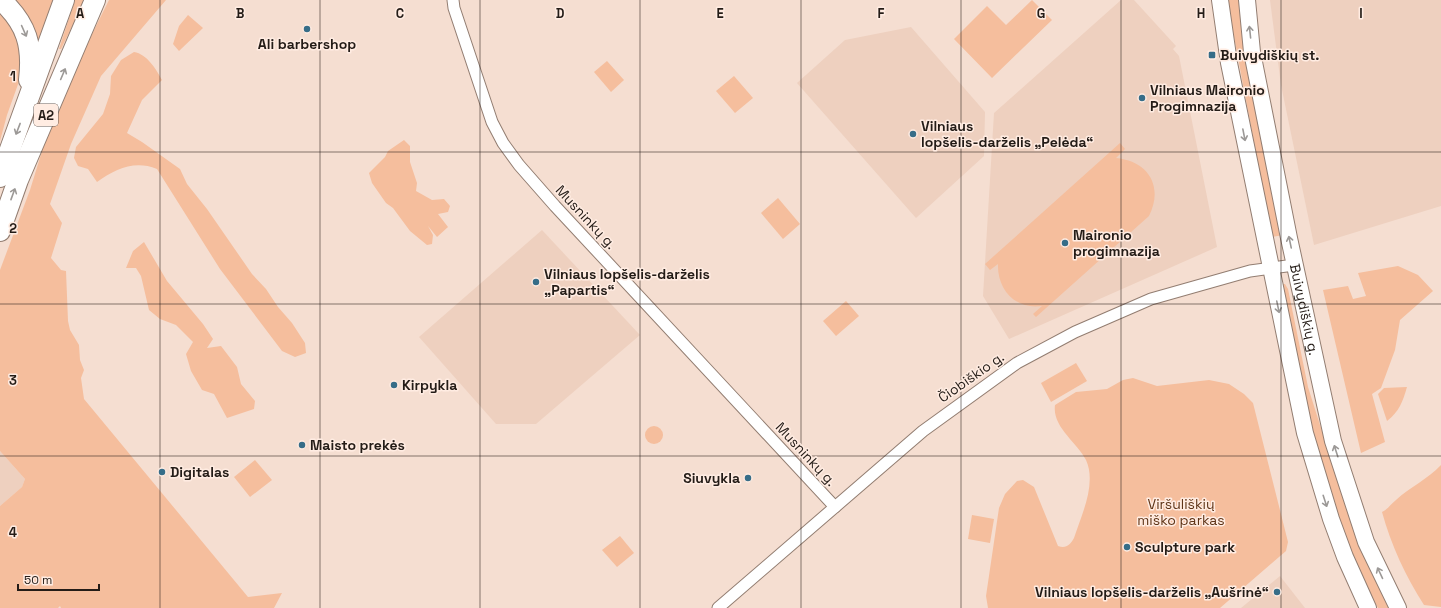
<svg xmlns="http://www.w3.org/2000/svg" width="1441" height="608" font-family="'Space Grotesk',sans-serif">
<style>
.built{fill:#eed0bf}
.green{fill:#f5be9d}
.lines{fill:none;stroke-linecap:round;stroke-linejoin:round}
.street-casing{stroke:#927d71;stroke-width:13}
.secondary-casing{stroke:#927d71;stroke-width:18}
.highway-casing{stroke:#927d71;stroke-width:22}
.street{stroke:#fff;stroke-width:11}
.secondary{stroke:#fff;stroke-width:16}
.highway{stroke:#fff;stroke-width:20}
.oneway{stroke:#9c9997}
.grid{fill:none;stroke:#241c17;stroke-width:1;stroke-opacity:0.55}
.poi-dot{fill:#366d88;stroke:#ffece2;stroke-width:1.5}
.labels{text-anchor:middle;dominant-baseline:central;stroke-width:3;stroke-linejoin:round;paint-order:stroke}
.shield{fill:#ffece2;stroke:#665a54;stroke-width:1}
.shield-label{font-size:13px;font-weight:bold;fill:#241c17}
.poi-label{font-size:14px;font-weight:bold;fill:#241c17;stroke:#ffece2;text-anchor:start}
.street-label{font-size:14px;fill:#241c17;stroke:#ffece2}
.park-label{font-size:14px;fill:#5f3417;stroke:#ffece2}
.grid-label{font-size:13px;text-anchor:middle;font-weight:bold;fill:#241c17;stroke:#ffece2;stroke-width:3;stroke-linejoin:round;paint-order:stroke}
</style>
<rect width="100%" height="100%" fill="#f5ded1"/>
<!-- built -->
<g class="built">
<path d="M1121 0H1134L1176 46 1173 49 1179 56 1217 247 1009 339 983 296 994 113Z"/>
<path d="M1270 0H1441V206L1314 245 1281 85Z"/>
<path d="M911 27 985 112 984 156 916 218 797 83 845 40Z"/>
<path d="M542 230 640 335 536 424H496L419 337Z"/>
<path d="M0 451 25 479 22 487 0 506Z"/>
<path d="M1280 576 1305 608H1241Z"/>
</g>
<!-- green -->
<g class="green">
<path d="M7 0H55L37 46Z"/>
<path d="M75 0H85L61 49H59Z"/>
<path d="M109 0H166L101 76 71 144 50 204 62 223 51 258 61 270 66 271 68 321 70 330 79 345 80 360 84 370 81 378 84 399 248 597 282 593 274 608H61L60 606 58 608H0V506L22 487 25 479 0 451V270L30 190 50 125 77 64Z"/>
<path d="M1032 0 1052 20 992 78 954 39 987 6 1006 25Z"/>
<path d="M1227 0H1240L1283 235 1272 237Z"/>
<path d="M0 8 8 15 26 62 7 115 0 141Z"/>
<path d="M188 15 203 28 179 51 173 44 179 26Z"/>
<path d="M134 52C147 54 156 69 162 80L142 100 127 133 142 142 180 169 187 184 207 209 252 274 266 289 278 307 292 323 305 343 306 353 295 357 282 351 220 269 157 169C134 160 116 169 97 182L88 169 78 166 74 158 76 147 103 114 110 94 111 76 121 60Z"/>
<path d="M607 61 624 80 611 92 594 72Z"/>
<path d="M734 76 753 98 735 113 716 91Z"/>
<path d="M404 140 410 146V162L417 183 416 191 432 200 444 199 450 206 448 212 438 214 448 227 437 237 428 226 433 235 432 244 427 245 410 231 393 208 386 203 372 183 369 173 385 157 388 151Z"/>
<path d="M1120 143 1125 149 1116 158C1148 161 1164 186 1149 216L1036 317 1033 314 1042 306C1015 310 997 289 998 264L990 270 985 264Z"/>
<path d="M778 198 800 224 783 239 761 213Z"/>
<path d="M144 242 167 281 203 324 213 339 207 348 221 346 237 367 241 384 255 401 254 409 227 418 214 394 202 390 191 371 186 354 193 342 176 325 160 319 149 310 141 276 136 268H126L133 251Z"/>
<path d="M1398 266 1418 275 1433 291 1400 320 1395 350 1381 388 1372 394 1385 442 1361 453 1323 290 1348 286 1353 299 1366 296 1358 273Z"/>
<path d="M1283 284H1285L1288 289 1308 387 1320 425 1363 553 1390 608H1378C1324 508 1305 396 1281 286Z"/>
<path d="M846 301 859 316 836 336 823 321Z"/>
<path d="M1076 363 1087 381 1051 402 1041 383Z"/>
<path d="M1133 378 1157 386 1209 380 1229 384 1244 394 1253 403 1288 542 1286 551 1220 608H988L986 596 999 508 1005 494 1017 481 1023 480 1034 487 1058 546C1066 549 1070 545 1074 538 1081 516 1097 484 1086 460 1077 442 1052 427 1055 405L1076 392 1107 389 1123 380Z"/>
<path d="M1407 387C1403 401 1399 412 1387 421L1378 394 1384 388Z"/>
<circle cx="654" cy="435" r="9"/>
<path d="M255 460 272 480 250 497 234 477Z"/>
<path d="M1441 465V607L1424 605C1406 577 1391 545 1382 512 1388 509 1391 504 1396 500 1410 487 1428 479 1441 465Z"/>
<path d="M972 515 994 519 990 543 968 539Z"/>
<path d="M620 536 634 553 617 567 602 550Z"/>
</g>
<g class="lines">
<defs>
<g id="street">
<path d="M453 0 454 8 492 122 503 143 519 165 555 206 835 507"/>
<path d="M718 608 923 431 1017 363 1075 332 1151 299 1250 271 1294 265"/>
</g>
<g id="secondary">
<path d="M1220 0 1229 63 1305 433 1331 519 1345 557 1368 608"/>
<path id="s1" d="M1247 0 1252 52 1289 238 1333 441 1366 542 1398 608"/>
</g>
<g id="highway">
<path d="M1 0C27 24 33 46 29 80"/>
<path d="M0 177 64 0"/>
<path d="M0 231 18 180 95 0"/>
</g>
</defs>
<!-- street casing -->
<use href="#street" class="street-casing"/>
<!-- secondary casing -->
<use href="#secondary" class="secondary-casing"/>
<!-- highway casing -->
<use href="#highway" class="highway-casing"/>
<!-- street -->
<use href="#street" class="street"/>
<!-- secondary -->
<use href="#secondary" class="secondary"/>
<!-- highway -->
<use href="#highway" class="highway"/>
</g>
<!-- one-way arrows -->
<defs><path id="oneway-shaft" d="M-6 0H5M1.5-3L5.5 0L1.5 3" fill="none" stroke-width="1.6" stroke-linecap="round" stroke-linejoin="round"/></defs>
<g class="oneway">
<use href="#oneway-shaft" transform="translate(24 31) rotate(66)"/>
<use href="#oneway-shaft" transform="translate(1250 32) rotate(-96)"/>
<use href="#oneway-shaft" transform="translate(63 74) rotate(-67)"/>
<use href="#oneway-shaft" transform="translate(18 129) rotate(111)"/>
<use href="#oneway-shaft" transform="translate(1244 135) rotate(79)"/>
<use href="#oneway-shaft" transform="translate(13 194) rotate(-70)"/>
<use href="#oneway-shaft" transform="translate(1290 242) rotate(-102)"/>
<use href="#oneway-shaft" transform="translate(1278 307) rotate(78)"/>
<use href="#oneway-shaft" transform="translate(1336 451) rotate(-108)"/>
<use href="#oneway-shaft" transform="translate(1325 501) rotate(72)"/>
<use href="#oneway-shaft" transform="translate(1380 573) rotate(-115)"/>
</g>
<!-- grid -->
<path class="grid" d="M160 0V608M320 0V608M480 0V608M640 0V608M801 0V608M961 0V608M1121 0V608M1281 0V608M0 152H1441M0 304H1441M0 456H1441"/>
<!-- markers -->
<g class="poi-dot">
<circle cx="307" cy="29" r="4"/>
<rect x="1208" y="51" width="8" height="8" rx="2"/>
<circle cx="1142" cy="98" r="4"/>
<circle cx="913" cy="134" r="4"/>
<circle cx="1065" cy="243" r="4"/>
<circle cx="536" cy="282" r="4"/>
<circle cx="394" cy="385" r="4"/>
<circle cx="302" cy="445" r="4"/>
<circle cx="162" cy="472" r="4"/>
<circle cx="748" cy="478" r="4"/>
<circle cx="1127" cy="547" r="4"/>
<circle cx="1277" cy="592" r="4"/>
</g>
<g class="labels">
<!-- shield labels -->
<rect class="shield" x="34" y="104" width="24" height="22" rx="3"/>
<g class="shield-label">
<text x="46" y="115">A2</text>
</g>
<!-- poi labels -->
<g class="poi-label">
<text x="307" y="44" text-anchor="middle">Ali barbershop</text>
<text x="1220" y="55">Buivydiškių st.</text>
<text x="1150" y="90">Vilniaus Maironio<tspan x="1150" dy="16">Progimnazija</tspan></text>
<text x="921" y="126">Vilniaus<tspan x="921" dy="16">lopšelis-darželis „Pelėda“</tspan></text>
<text x="1073" y="235">Maironio<tspan x="1073" dy="16">progimnazija</tspan></text>
<text x="544" y="274">Vilniaus lopšelis-darželis<tspan x="544" dy="16">„Papartis“</tspan></text>
<text x="402" y="385">Kirpykla</text>
<text x="310" y="445">Maisto prekės</text>
<text x="170" y="472">Digitalas</text>
<text x="740" y="478" text-anchor="end">Siuvykla</text>
<text x="1135" y="547">Sculpture park</text>
<text x="1269" y="592" text-anchor="end">Vilniaus lopšelis-darželis „Aušrinė“</text>
</g>
<!-- street labels -->
<g class="street-label">
<text transform="translate(586 217) rotate(47)">Musninkų g.</text>
<text stroke="none"><textPath href="#s1" startOffset="315">Buivydiškių g.</textPath></text>
<text transform="translate(971 377) rotate(-35)">Čiobiškio g.</text>
<text transform="translate(806 454) rotate(47)">Musninkų g.</text>
</g>
<!-- park labels -->
<g class="park-label">
<text x="1181" y="504">Viršuliškių<tspan x="1181" dy="16">miško parkas</tspan></text>
</g>
</g>
<g class="grid-label">
<text x="80" y="18">A</text>
<text x="240" y="18">B</text>
<text x="400" y="18">C</text>
<text x="560" y="18">D</text>
<text x="720" y="18">E</text>
<text x="881" y="18">F</text>
<text x="1041" y="18">G</text>
<text x="1201" y="18">H</text>
<text x="1361" y="18">I</text>
<text x="13" y="81">1</text>
<text x="13" y="233">2</text>
<text x="13" y="385">3</text>
<text x="13" y="537">4</text>
</g>
<!-- scale -->
<path d="M18 584v6h81v-6" fill="none" stroke="#241c17" stroke-width="2"/>
<text x="24" y="584" font-size="12" fill="#241c17" stroke="#ffece2" stroke-width="3" paint-order="stroke">50 m</text>
</svg>
